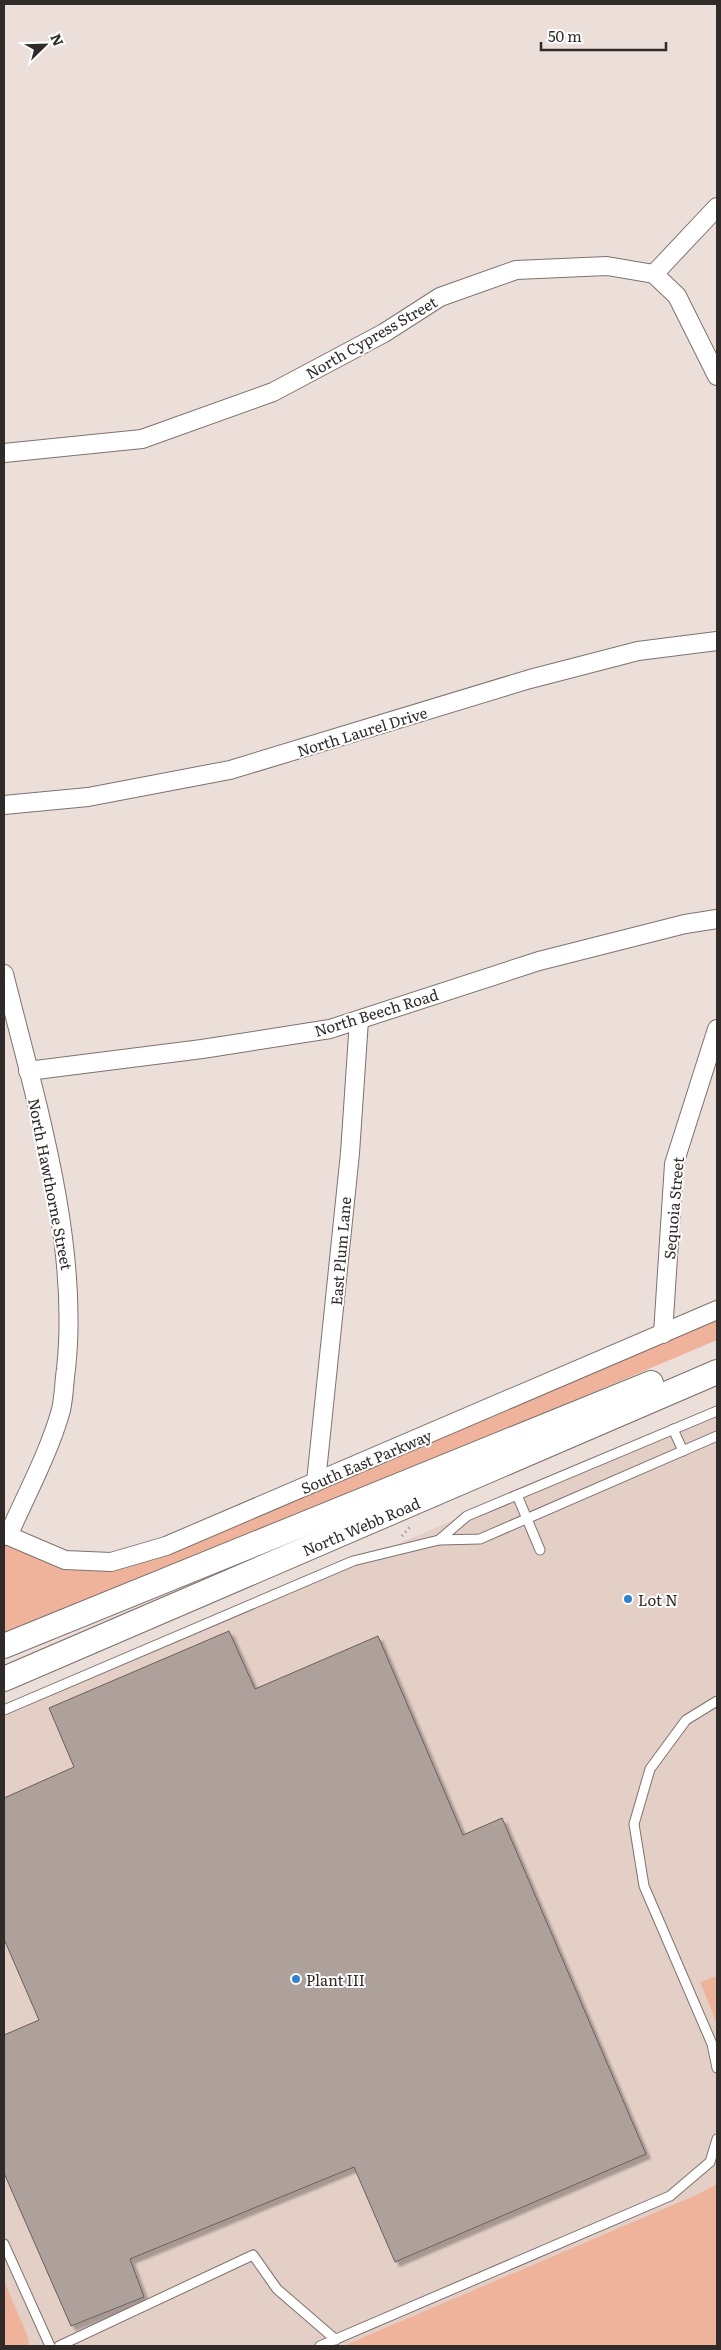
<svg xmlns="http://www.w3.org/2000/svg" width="721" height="2350" font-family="Literata,serif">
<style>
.built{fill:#e4cfc7}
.green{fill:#efb39c}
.building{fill:#aea19c;stroke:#6a5e5a;filter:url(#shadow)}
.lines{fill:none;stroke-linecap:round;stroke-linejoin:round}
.service-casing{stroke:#7e726e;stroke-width:11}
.minor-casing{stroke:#7e726e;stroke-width:20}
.secondary-casing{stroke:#7e726e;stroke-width:26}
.path{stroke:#938a87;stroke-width:3;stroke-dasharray:1 4;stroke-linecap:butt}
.service{stroke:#fff;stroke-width:9}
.minor{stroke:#fff;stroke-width:18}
.secondary{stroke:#fff;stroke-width:24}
.poi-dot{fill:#3181d1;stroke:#fff;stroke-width:2}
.labels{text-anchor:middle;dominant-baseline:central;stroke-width:4;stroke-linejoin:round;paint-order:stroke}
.street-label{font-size:15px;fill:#302b29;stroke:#fff}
.poi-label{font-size:15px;fill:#302b29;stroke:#fff;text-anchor:start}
</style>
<defs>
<filter id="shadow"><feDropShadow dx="4.5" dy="4.5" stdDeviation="1" flood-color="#0004"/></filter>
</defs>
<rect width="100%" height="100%" fill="#ecdfda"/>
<!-- built -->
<path class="built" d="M717 1407V2346H4V1713Z"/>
<!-- green -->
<g class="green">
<path d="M717 1316V1340L305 1515 4 1632V1543L116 1568 149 1561Z"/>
<path d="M717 1976V2024L700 1982Z"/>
<path d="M717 2184V2346H343L696 2195Z"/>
<path d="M4 2281 28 2337 29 2346H4Z"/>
</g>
<!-- building -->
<path class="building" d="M229 1631 255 1689 378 1636 463 1835 502 1818 646 2154 395 2262 354 2167 130 2259 144 2297 71 2326 4 2173V2035L39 2020 4 1939V1798L74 1767 49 1708Z"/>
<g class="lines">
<defs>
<g id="service">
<path d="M717 1411 467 1516 439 1540 480 1539 717 1436"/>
<path d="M673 1429 683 1451"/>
<path d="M517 1495 540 1550"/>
<path d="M717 1701 686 1720 650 1769 634 1824 644 1886 712 2044 717 2068"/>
<path d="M4 1710 353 1561 439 1540"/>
<path d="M4 2244 50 2346"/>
<path d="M59 2346 253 2255 277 2289 336 2340"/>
<path d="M320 2346 670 2196 710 2162 717 2139"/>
</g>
<g id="minor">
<path d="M654 274 677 296 717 376"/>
<path d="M654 274 717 207"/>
<path d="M4 453 142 439 273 392 384 333 440 297 516 270 607 266 654 274"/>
<path d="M4 805 88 797 230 770 530 679 638 651 717 641"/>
<path d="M4 974C35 1098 80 1242 66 1369 64 1382 64 1397 61 1410 49 1453 26 1495 8 1536"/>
<path d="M28 1071 202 1049 330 1029 539 961 685 924 717 919"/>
<path d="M663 1334 674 1164 717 1029"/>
<path d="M316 1482 350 1153 359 1020"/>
<path d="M4 1534 65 1560 111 1562 166 1546 717 1310"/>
</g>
<g id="secondary">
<path d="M4 1646 651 1383"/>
<path d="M4 1679 717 1372"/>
</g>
</defs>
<!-- service casing -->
<use href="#service" class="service-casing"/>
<!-- minor casing -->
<use href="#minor" class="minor-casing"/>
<!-- secondary casing -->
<use href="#secondary" class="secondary-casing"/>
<!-- path -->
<path class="path" d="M402 1536 411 1526"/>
<!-- service -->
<use href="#service" class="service"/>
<!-- minor -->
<use href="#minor" class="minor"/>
<!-- secondary -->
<use href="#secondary" class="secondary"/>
</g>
<!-- markers -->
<g class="poi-dot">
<circle cx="628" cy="1599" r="5"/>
<circle cx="296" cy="1979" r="5"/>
</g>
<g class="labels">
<!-- street labels -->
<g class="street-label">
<text transform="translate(371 337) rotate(-30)">North Cypress Street</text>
<text transform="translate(362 731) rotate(-17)">North Laurel Drive</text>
<text transform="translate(376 1012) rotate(-17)">North Beech Road</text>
<text transform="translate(51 1184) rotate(79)">North Hawthorne Street</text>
<text transform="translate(673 1208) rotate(-85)">Sequoia Street</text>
<text transform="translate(340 1251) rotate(-85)">East Plum Lane</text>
<text transform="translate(366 1461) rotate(-23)">South East Parkway</text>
<text transform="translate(361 1526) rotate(-23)">North Webb Road</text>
</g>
<!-- poi labels -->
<g class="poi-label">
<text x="638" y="1599">Lot N</text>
<text x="306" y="1979">Plant III</text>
</g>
</g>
<!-- border -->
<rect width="721" height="2350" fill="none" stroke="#302b29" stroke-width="10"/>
<!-- north arrow -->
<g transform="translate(45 45) rotate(67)" stroke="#ffffff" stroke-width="4" paint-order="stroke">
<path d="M0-4L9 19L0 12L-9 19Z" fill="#302b29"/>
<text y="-8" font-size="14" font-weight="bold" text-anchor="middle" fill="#302b29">N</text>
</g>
<!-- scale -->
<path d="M541 42v8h125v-8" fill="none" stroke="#302b29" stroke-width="2.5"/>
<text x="548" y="42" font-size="15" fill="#302b29" stroke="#ffffff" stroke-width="4" paint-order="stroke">50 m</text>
</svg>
